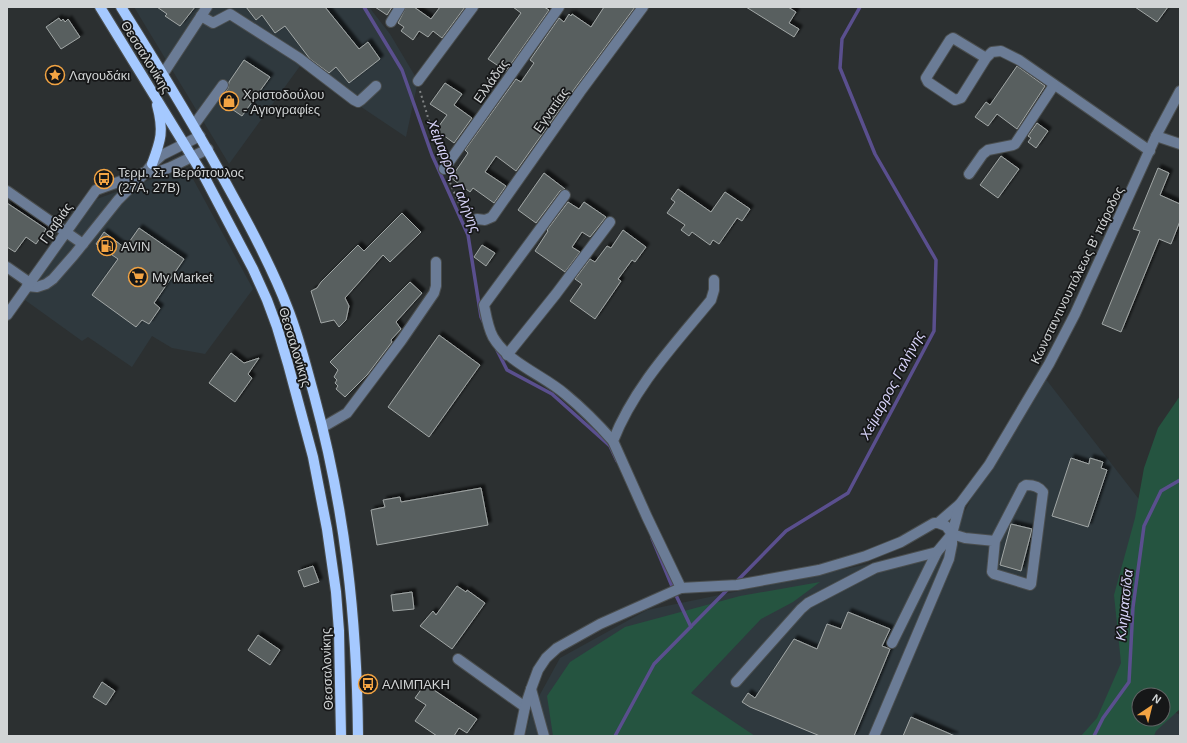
<svg xmlns="http://www.w3.org/2000/svg" width="1187" height="743" font-family="Helvetica,sans-serif">
<style>
.built{fill:#2f393e;fill-rule:evenodd}
.green{fill:#255440;fill-rule:evenodd}
.lines{fill:none;stroke-linecap:round;stroke-linejoin:round}
.stream{stroke:#5a4f8e;stroke-width:3.5}
.building{fill:#595e5e;stroke:#a1a7a6;filter:url(#shadow)}
.minor-casing{stroke:#4a4e4f;stroke-width:12}
.major-casing{stroke:#4a4e4f;stroke-width:12}
.path{stroke:#808384;stroke-width:2;stroke-dasharray:2 3;stroke-linecap:butt}
.minor{stroke:#6b7c96;stroke-width:10}
.major{stroke:#a5c9ff;stroke-width:10}
.labels{text-anchor:middle;dominant-baseline:central;stroke-width:3.5;stroke-linejoin:round;paint-order:stroke}
.street-label{font-size:13px;fill:#d1d4d5;stroke:#161718}
.poi-label{font-size:13px;fill:#d1d4d5;stroke:#161718;text-anchor:start}
.water-label{font-size:14px;font-style:italic;fill:#d8d4fa;stroke:#161718}
</style>
<defs>
<filter id="shadow"><feDropShadow dx="3.5" dy="-3.5" stdDeviation="1" flood-color="#0009"/></filter>
</defs>
<rect width="100%" height="100%" fill="#2c3031"/>
<!-- built -->
<g class="built">
<path d="M134 7H369L390 34 418 81 406 137 300 66 229 164Z"/>
<path d="M166 174 185 175 193 179 253 289 205 354 172 348 152 336 132 367 88 337 82 341 25 300 94 200Z"/>
<path d="M1038 369 1176 547 1171 710 1180 715V736H525L532 709 560 658 647 610 946 548ZM1139 695H1163V719H1139Z"/>
</g>
<!-- green -->
<g class="green">
<path d="M1180 396V709L1156 731 1154 736H1081L1097 718 1121 663 1114 595 1135 518 1144 468 1158 428ZM1139 695H1163V719H1139Z"/>
<path d="M820 582 793 602 761 619 691 693 755 736H553L547 696 570 662 625 627 740 596Z"/>
</g>
<g class="lines">
<!-- stream -->
<g class="stream">
<path d="M364 7 402 70 432 155 468 235 481 317 484 323"/>
<path d="M497 350 507 370 552 394 610 446 617 461"/>
<path d="M652 538 674 591 691 627"/>
<path d="M735 583 786 531 848 493 934 331 936 260 875 154 840 68 842 39 860 7"/>
<path d="M615 736 654 664 730 587"/>
<path d="M1094 736 1103 718 1129 682 1133 607 1144 526 1161 491 1180 480"/>
</g>
</g>
<!-- building -->
<g class="building">
<path d="M157 7H195L180 26 165 16 167 14Z"/>
<path d="M246 7H325L359 49 368 42 380 59 349 83 336 67 329 73 310 59 285 26 275 33 262 15 256 20Z"/>
<path d="M375 7H392L387 15Z"/>
<path d="M406 7H414L431 19 440 7H465L442 38 433 31 428 37 419 31 413 40 401 31 404 27 398 23Z"/>
<path d="M513 7H544L549 10 506 71 488 59 521 13Z"/>
<path d="M604 7H635L575 88 516 171 496 156 485 172 506 186 494 203 473 188 470 192 451 178 468 153 465 150 516 79 521 82 534 63 530 60 559 18 564 22 569 14 571 16 572 14 591 27Z"/>
<path d="M746 7H788L796 12 789 23 799 29 794 37Z"/>
<path d="M1135 7H1168L1157 22Z"/>
<path d="M59 18 61 21 63 19 65 22 68 19 80 37 61 49 46 27Z"/>
<path d="M244 60 270 77 242 116 220 101 228 88 229 82Z"/>
<path d="M1017 66 1045 86 1017 129 997 114 988 126 975 117 986 102 990 105Z"/>
<path d="M445 83 462 94 454 105 472 118 454 143 436 130 447 115 430 104Z"/>
<path d="M1037 123 1048 131 1036 148 1028 142 1031 138 1028 136Z"/>
<path d="M1001 156 1019 169 998 198 980 185Z"/>
<path d="M1158 168 1169 173 1160 195 1180 204V221L1171 244 1159 239 1121 332 1102 324 1140 231 1133 229Z"/>
<path d="M544 173 565 189 560 191 536 223 518 210Z"/>
<path d="M678 189 711 212 725 192 750 209 742 221 737 218 719 244 713 240 710 245 692 232 689 236 681 230 685 225 667 213 675 202 671 199Z"/>
<path d="M568 202 579 209 584 202 606 217 590 237 582 232 572 247 580 252 565 272 535 251 548 231 547 230Z"/>
<path d="M7 203 46 229 36 244 26 237 15 252 7 247Z"/>
<path d="M402 213 421 232 390 262 383 255 345 298 349 306 346 320 339 327 334 320 321 323 311 291 317 288 321 282 358 245 364 251Z"/>
<path d="M139 228 184 259 154 303 160 308 149 324 142 320 136 327 92 295 118 259 96 244 104 232 125 248Z"/>
<path d="M623 230 646 247 635 262 632 260 618 279 621 281 595 319 570 301 582 284 575 279 590 259 595 262 607 246 611 248Z"/>
<path d="M482 245 495 253 486 266 474 257Z"/>
<path d="M410 282 422 293 396 322 401 329 391 340 392 342 367 375 345 397 336 389 338 386 335 383 337 380 334 377 338 370 330 362Z"/>
<path d="M439 335 480 365 429 437 388 407Z"/>
<path d="M231 353 244 363 259 358 248 374 252 378 235 402 209 383Z"/>
<path d="M1071 458 1089 464 1090 458 1103 462 1101 468 1107 470 1088 527 1052 516Z"/>
<path d="M481 488 488 525 377 545 371 510 385 507 383 500 400 497 401 502Z"/>
<path d="M1011 524 1032 529 1021 571 1000 565Z"/>
<path d="M313 566 319 582 304 587 298 571Z"/>
<path d="M457 586 466 592 467 590 485 603 452 649 420 626 433 611 436 615Z"/>
<path d="M412 592 414 609 393 611 391 595Z"/>
<path d="M848 612 890 629 882 646 890 649 854 736H820L750 707 742 702 748 693 755 698 794 639 817 649 827 624 841 629Z"/>
<path d="M258 635 280 650 270 665 248 650Z"/>
<path d="M102 682 115 691 106 705 93 697Z"/>
<path d="M425 684 477 719 467 733 459 728 454 736H437L415 721 426 705 415 698Z"/>
<path d="M911 717 955 736H903Z"/>
</g>
<g class="lines">
<defs>
<g id="minor">
<path d="M201 16 213 23 230 14 299 58 354 100 358 102 361 100 376 86"/>
<path d="M391 22 400 7"/>
<path d="M986 58 953 38 950 40 926 78 928 82 955 100 961 98 986 58 992 52 1001 51 1019 60 1150 151"/>
<path d="M163 74 207 7"/>
<path d="M418 81 473 7"/>
<path d="M194 125 223 85"/>
<path d="M1156 136 1180 144"/>
<path d="M444 169 559 7"/>
<path d="M969 174 983 154 988 150 1013 145 1015 144 1054 85"/>
<path d="M7 191 83 244"/>
<path d="M565 195 484 305C486 315 488 328 493 337 508 363 543 375 565 394 582 408 598 424 613 441"/>
<path d="M477 219 485 220 492 217 580 92 643 7"/>
<path d="M7 267 30 283"/>
<path d="M27 286 37 287 46 284 53 279 74 255 118 200 146 172 152 164 162 155 200 136"/>
<path d="M7 315 96 190 146 172H158L171 167 208 149"/>
<path d="M507 355 556 294 610 222"/>
<path d="M323 427 347 413 401 341 434 293 436 286V262"/>
<path d="M938 523 960 504 989 465 1049 364 1075 314 1156 136 1180 91"/>
<path d="M952 534 965 538 995 541 992 572 994 574 1030 585 1031 584 1043 492C1039 486 1032 485 1026 485L1023 487 995 541"/>
<path d="M681 588 647 517 613 441C634 387 675 344 711 300L714 290V280"/>
<path d="M892 643 937 552 952 534 960 504"/>
<path d="M458 659 525 707"/>
<path d="M736 682 801 609 808 603 875 568 937 552"/>
<path d="M531 689 544 736"/>
<path d="M519 736 525 707 531 689 538 670 546 658 557 648 600 624 674 591 681 588 737 585 819 570 866 556 901 542 934 523H938L946 526 952 534V544L949 559 874 736"/>
</g>
<g id="major">
<path d="M100 7 205 178 253 269 267 300 277 327 288 364 313 457 327 529 336 592 339 631 341 736"/>
<path d="M121 7C160 69 198 131 233 196 253 232 273 270 288 309 299 337 306 366 314 395 345 509 357 618 358 736"/>
<path d="M152 164C161 140 164 131 157 105"/>
</g>
</defs>
<!-- minor casing -->
<use href="#minor" class="minor-casing"/>
<!-- major casing -->
<use href="#major" class="major-casing"/>
<!-- path -->
<g class="path">
<path d="M420 91 440 157"/>
<path d="M448 178 461 208 468 217"/>
</g>
<!-- minor -->
<use href="#minor" class="minor"/>
<!-- major -->
<use href="#major" class="major"/>
</g>
<!-- icons -->
<defs>
<symbol id="sight-ring" viewBox="-11 -11 22 22"><circle r="9.5" fill="#161718" stroke="#f3a443" stroke-width="1.5"/><path d="M0-6L1.8-2.2L6-1.7L2.9 1.2L3.7 5.4L0 3.3L-3.7 5.4L-2.9 1.2L-6-1.7L-1.8-2.2Z" fill="#f3a443"/></symbol>
<symbol id="shop-ring" viewBox="-11 -11 22 22"><circle r="9.5" fill="#161718" stroke="#f3a443" stroke-width="1.5"/><path d="M-5-2.5h2.3a2.7 3.5 0 0 1 5.4 0H5L5.5 6h-11ZM-1.5-2.5h3a1.5 2.3 0 0 0-3 0Z" fill="#f3a443"/></symbol>
<symbol id="bus-ring" viewBox="-11 -11 22 22"><circle r="9.5" fill="#161718" stroke="#f3a443" stroke-width="1.5"/><path d="M-5-6H5V4H4V6H2V4H-2V6H-4V4H-5ZM-3.5-4V0h7V-4ZM-3.5 1.2v1.5H-2V1.2ZM2 1.2v1.5H3.5V1.2Z" fill="#f3a443"/></symbol>
<symbol id="fuel-ring" viewBox="-11 -11 22 22"><circle r="9.5" fill="#161718" stroke="#f3a443" stroke-width="1.5"/><path d="M-5.5-6h7V0h2V4h1.3V-2.5L3-4.5l.8-.8L6-3V5H2.5V1h-1V6h-7ZM-4.2-4.7v3.2H.2V-4.7Z" fill="#f3a443"/></symbol>
<symbol id="supermarket-ring" viewBox="-11 -11 22 22"><circle r="9.5" fill="#161718" stroke="#f3a443" stroke-width="1.5"/><path d="M-6-5.5h2.5l.6 2H6L4.5 2H-2.5L-4.4-4H-6ZM-1.5 3.2a1.3 1.3 0 1 0 .1 0ZM3 3.2a1.3 1.3 0 1 0 .1 0Z" fill="#f3a443"/></symbol>
</defs>
<g fill-rule="evenodd">
<use href="#sight-ring" x="44" y="64" width="22" height="22"/>
<use href="#shop-ring" x="218" y="90" width="22" height="22"/>
<use href="#bus-ring" x="93" y="168" width="22" height="22"/>
<use href="#fuel-ring" x="96" y="235" width="22" height="22"/>
<use href="#supermarket-ring" x="127" y="266" width="22" height="22"/>
<use href="#bus-ring" x="357" y="673" width="22" height="22"/>
</g>
<g class="labels">
<!-- street labels -->
<g class="street-label">
<text transform="translate(146 57) rotate(58)">Θεσσαλονίκης</text>
<text transform="translate(491 81) rotate(-55)">Ελλάδας</text>
<text transform="translate(551 110) rotate(-55)">Εγνατίας</text>
<text transform="translate(56 223) rotate(-55)">Γραβιάς</text>
<text transform="translate(1077 275) rotate(-64)">Κωνσταντινουπόλεως Β' πάροδος</text>
<text transform="translate(295 347) rotate(73)">Θεσσαλονίκης</text>
<text transform="translate(327 669) rotate(-92)">Θεσσαλονίκης</text>
</g>
<!-- poi labels -->
<g class="poi-label">
<text x="69" y="75">Λαγουδάκι</text>
<text x="243" y="94">Χριστοδούλου<tspan x="243" dy="15">- Αγιογραφίες</tspan></text>
<text x="118" y="172">Τερμ. Στ. Βερόπουλος<tspan x="118" dy="15">(27Α, 27Β)</tspan></text>
<text x="121" y="246">AVIN</text>
<text x="152" y="277">My Market</text>
<text x="382" y="684">ΑΛΙΜΠΑΚΗ</text>
</g>
<!-- water labels -->
<g class="water-label">
<text transform="translate(454 176) rotate(68)">Χείμαρρος Γαλήνης</text>
<text transform="translate(892 385) rotate(-62)">Χείμαρρος Γαλήνης</text>
<text transform="translate(1124 605) rotate(-84)">Κληματσίδα</text>
</g>
</g>
<!-- border -->
<rect width="1187" height="743" fill="none" stroke="#d1d4d5" stroke-width="16"/>
<!-- north arrow -->
<g transform="translate(1151 707) rotate(35)"><circle r="19" fill="#161718" stroke="#616364"/>
<path d="M0-3L7 15L0 10L-7 15Z" fill="#f3a443"/>
<text y="-6" font-size="11" font-weight="bold" text-anchor="middle" fill="#d1d4d5">N</text>
</g>
</svg>
